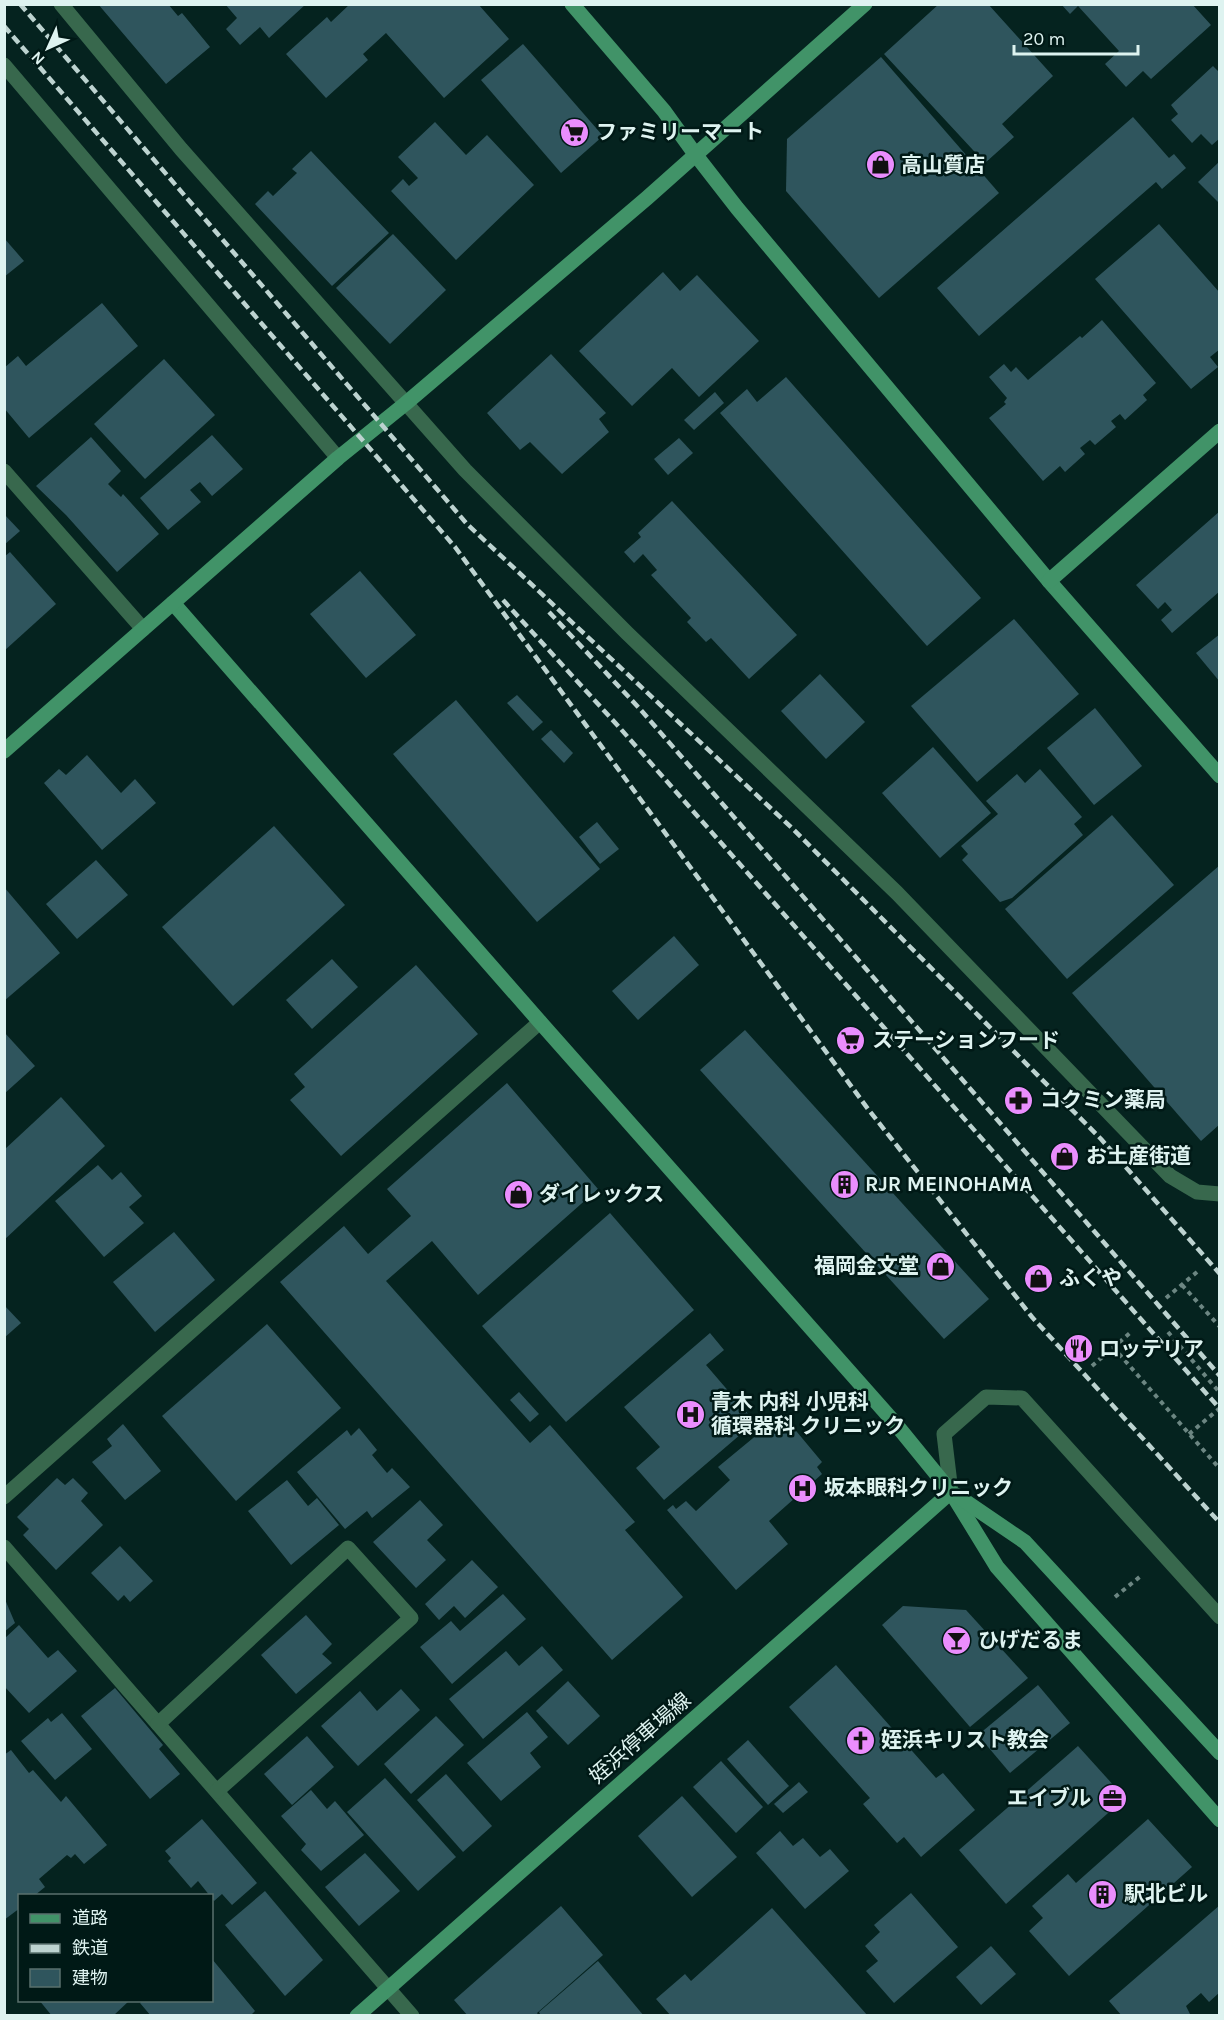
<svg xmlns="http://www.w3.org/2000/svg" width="1224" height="2020" font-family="Karla,'Noto Sans JP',sans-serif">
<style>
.building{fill:#2f555d}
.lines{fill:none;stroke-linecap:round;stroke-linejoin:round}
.path{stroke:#6c8682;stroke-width:4;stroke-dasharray:4.5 4.5;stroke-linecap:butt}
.lane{stroke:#38684d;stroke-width:15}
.street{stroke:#38684d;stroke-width:15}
.secondary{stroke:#419368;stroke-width:15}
.rail{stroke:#bdd3d0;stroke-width:4.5;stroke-dasharray:9 4.5;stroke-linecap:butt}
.labels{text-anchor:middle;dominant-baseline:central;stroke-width:5;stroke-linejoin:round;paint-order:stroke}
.poi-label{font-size:21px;font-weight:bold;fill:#def3f0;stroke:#001916;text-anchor:start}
.street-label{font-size:21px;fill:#def3f0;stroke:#001916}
</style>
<rect width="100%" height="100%" fill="#05231f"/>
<!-- building -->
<g class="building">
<path d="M98 4H168L178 16 182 13 210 47 166 84Z"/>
<path d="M225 4H306L269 38 260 27 240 45 226 29 237 18Z"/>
<path d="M350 4H478L509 39 444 98 386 33 363 54 368 60 326 98 286 54 327 17 331 22Z"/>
<path d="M939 4H988L1053 76 1002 124 1014 137 985 163 884 54Z"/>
<path d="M1061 4H1192L1211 25 1151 79 1143 71 1126 87 1105 64 1119 51 1078 6 1070 14Z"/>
<path d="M523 44 603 136 561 173 481 80Z"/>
<path d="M881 57 999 193 879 298 786 191 787 139Z"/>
<path d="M1213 66 1220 73V138L1212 145 1201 134 1192 143 1171 120 1178 114 1171 105Z"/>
<path d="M1133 117 1169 158 1174 154 1186 168 1162 189 1156 182 979 336 937 288Z"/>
<path d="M435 122 466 155 487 135 534 185 456 260 391 191 403 179 409 186 418 178 398 157Z"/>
<path d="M311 151 389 233 332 286 255 204 268 191 273 196 297 173 292 169Z"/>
<path d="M1220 161V204L1198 182Z"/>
<path d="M1159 224 1220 293V349L1210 357 1218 367 1191 389 1095 279Z"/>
<path d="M393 234 446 290 390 344 336 288Z"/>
<path d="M4 238 24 261 4 277Z"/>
<path d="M663 272 680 291 697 275 759 341 699 397 672 368 632 406 579 351Z"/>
<path d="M102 303 138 346 29 438 4 408V368L18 356 26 366Z"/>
<path d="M1102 320 1156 383 1143 395 1147 400 1125 420 1120 414 1111 421 1116 427 1095 445 1090 440 1080 448 1085 454 1065 472 1060 466 1043 481 989 418 1006 404 1004 402 1007 398 989 377 1004 364 1011 372 1016 367 1028 380 1080 336 1082 338Z"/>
<path d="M551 354 606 413 599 419 609 432 562 474 530 442 520 450 487 413Z"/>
<path d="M164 359 215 415 145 479 94 424Z"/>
<path d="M786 377 981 598 927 646 720 413 747 389 757 402Z"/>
<path d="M715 392 724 403 694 430 684 420Z"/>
<path d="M212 435 243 469 212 496 200 482 190 490 201 502 168 530 140 498Z"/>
<path d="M91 437 121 471 108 484 121 497 123 494 159 534 117 572 66 515 36 486Z"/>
<path d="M679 438 693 453 668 475 654 459Z"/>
<path d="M672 501 797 635 749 679 711 638 706 642 687 622 691 618 651 575 657 570 643 554 634 563 624 552 641 537 638 533Z"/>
<path d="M1220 511V591L1172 633 1161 620 1172 610 1165 602 1158 609 1136 585Z"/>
<path d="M4 514 20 531 4 545Z"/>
<path d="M10 552 56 604 4 651V557Z"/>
<path d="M360 571 416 635 366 678 310 614Z"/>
<path d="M1014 619 1079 694 977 782 911 706Z"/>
<path d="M1220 634V682L1196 653Z"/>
<path d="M820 674 865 722 826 759 781 711Z"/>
<path d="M517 695 543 722 533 731 507 703Z"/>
<path d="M456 700 600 869 537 922 393 754Z"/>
<path d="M1095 708 1142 766 1094 805 1047 748Z"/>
<path d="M551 730 573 753 564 763 541 739Z"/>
<path d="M933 747 991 813 940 858 882 793Z"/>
<path d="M87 755 121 793 135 779 156 803 102 850 44 783 59 769 66 775Z"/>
<path d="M1040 769 1082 817 1074 824 1083 835 1012 898 1000 902 962 860 968 854 961 846 998 814 986 801 1017 774 1025 783Z"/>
<path d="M1112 815 1174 885 1067 979 1005 909Z"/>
<path d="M597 822 619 849 600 864 579 837Z"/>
<path d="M274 826 345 905 233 1006 162 927Z"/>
<path d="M96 860 128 895 77 939 46 904Z"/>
<path d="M1220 865V1124L1201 1141 1072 993Z"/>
<path d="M4 887 60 953 4 1001Z"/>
<path d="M674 936 699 965 638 1020 612 991Z"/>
<path d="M332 959 358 987 312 1029 286 1000Z"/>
<path d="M416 965 478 1034 341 1156 290 1100 305 1087 294 1074Z"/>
<path d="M745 1030 989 1299 944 1339 700 1070Z"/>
<path d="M4 1032 35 1066 4 1094Z"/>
<path d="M507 1083 598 1189 478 1295 432 1241 386 1281 530 1443 550 1425 635 1522 625 1530 683 1597 612 1660 280 1282 344 1226 368 1254 411 1216 387 1189Z"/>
<path d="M61 1097 105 1146 4 1240V1150Z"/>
<path d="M98 1165 112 1180 121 1172 142 1196 129 1207 144 1223 104 1257 55 1201Z"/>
<path d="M610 1213 694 1310 566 1422 482 1326Z"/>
<path d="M174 1232 215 1280 155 1332 113 1282Z"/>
<path d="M4 1305 21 1323 4 1338Z"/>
<path d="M267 1324 341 1408 236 1501 162 1416Z"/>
<path d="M710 1333 724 1350 706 1365 755 1422 664 1500 636 1468 660 1447 624 1407Z"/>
<path d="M519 1392 539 1414 530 1422 510 1400Z"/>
<path d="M782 1414 822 1462 817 1467 822 1474 769 1521 788 1544 736 1590 667 1510 673 1505 676 1509 686 1501 696 1511 730 1480 718 1467Z"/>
<path d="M123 1424 161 1471 125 1500 92 1462 112 1446 107 1439Z"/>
<path d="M359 1428 377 1450 372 1455 387 1473 392 1468 410 1487 372 1518 367 1511 345 1529 297 1472 347 1430 351 1436Z"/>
<path d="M57 1478 65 1485 73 1478 88 1493 81 1501 103 1525 56 1570 23 1535 29 1529 17 1517Z"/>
<path d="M287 1480 308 1506 317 1498 339 1525 291 1565 248 1511Z"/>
<path d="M420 1500 443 1525 427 1540 446 1560 416 1588 373 1542Z"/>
<path d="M120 1546 153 1581 130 1602 124 1595 118 1601 91 1573Z"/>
<path d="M472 1560 498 1587 465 1618 454 1606 439 1620 425 1604Z"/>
<path d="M503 1594 526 1619 452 1684 420 1647 451 1621 460 1631Z"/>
<path d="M4 1597 15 1623 4 1632Z"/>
<path d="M903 1606 966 1610 1028 1678 970 1727 882 1625Z"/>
<path d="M306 1615 332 1644 322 1654 332 1663 296 1694 261 1655Z"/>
<path d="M19 1625 48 1658 58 1650 77 1671 29 1713 4 1686V1639Z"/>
<path d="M542 1646 563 1670 483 1739 449 1699 506 1651 519 1666Z"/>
<path d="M836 1665 936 1778 943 1773 975 1810 921 1857 904 1837 897 1843 863 1804 870 1798 789 1707Z"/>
<path d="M568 1681 600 1716 568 1745 536 1711Z"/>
<path d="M1038 1685 1070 1723 1010 1773 978 1735Z"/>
<path d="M115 1688 163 1745 159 1749 180 1774 150 1799 81 1716Z"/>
<path d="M401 1689 420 1710 358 1766 321 1726 360 1691 377 1711Z"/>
<path d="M527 1712 548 1737 530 1753 541 1767 501 1801 467 1763Z"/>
<path d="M62 1713 92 1749 55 1780 21 1741 48 1718 51 1722Z"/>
<path d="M436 1716 464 1745 411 1794 384 1764Z"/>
<path d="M307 1736 334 1767 292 1805 264 1774Z"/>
<path d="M748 1740 789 1786 768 1805 727 1759Z"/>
<path d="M1078 1746 1125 1798 1006 1904 959 1850Z"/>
<path d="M11 1750 29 1773 33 1770 61 1802 66 1796 107 1845 84 1864 75 1854 71 1858 67 1855 39 1879 45 1887 34 1896H20V1908L4 1920V1755Z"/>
<path d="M721 1761 763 1807 736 1833 693 1787Z"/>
<path d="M446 1774 492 1826 463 1852 417 1800Z"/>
<path d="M385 1778 456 1857 418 1891 347 1812Z"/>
<path d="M799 1782 808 1792 783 1813 774 1804Z"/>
<path d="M311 1790 327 1809 335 1801 364 1835 321 1871 301 1850 306 1844 281 1816Z"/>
<path d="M682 1796 737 1857 692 1897 638 1836Z"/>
<path d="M202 1819 257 1883 232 1905 222 1894 214 1901 198 1881 191 1888 168 1861 171 1858 165 1851Z"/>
<path d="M1148 1819 1192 1867 1069 1976 1029 1931 1043 1918 1032 1906 1068 1874 1076 1883Z"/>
<path d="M780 1831 793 1846 803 1838 820 1857 830 1849 849 1871 805 1909 756 1853Z"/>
<path d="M365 1853 400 1891 359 1926 325 1887Z"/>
<path d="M265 1891 323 1960 285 1996 225 1925Z"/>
<path d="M911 1893 958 1947 894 2003 866 1971 878 1961 865 1946 880 1932 874 1925Z"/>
<path d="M1220 1905V1992L1209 2002 1201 1993 1186 2006 1191 2016H1122L1109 2001Z"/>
<path d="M561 1906 603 1955 537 2013 539 2016H468L454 2000Z"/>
<path d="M772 1908 868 2016H671L656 1999 685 1974 691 1981Z"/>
<path d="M991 1946 1016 1974 981 2005 956 1977Z"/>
<path d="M212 1959 255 2011 250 2016H151L140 2003 144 2000H212Z"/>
<path d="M598 1961 644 2016H541L539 2012Z"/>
<path d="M39 2000H130L113 2016H52Z"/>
</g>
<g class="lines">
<!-- path -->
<g class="path">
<path d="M1182 1285 1220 1327"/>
<path d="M1166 1298 1197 1272"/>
<path d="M1168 1332 1220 1393"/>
<path d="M1113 1347 1220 1469"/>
<path d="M1092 1366 1131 1332"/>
<path d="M1189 1434 1220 1408"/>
<path d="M1115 1597 1142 1575"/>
</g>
<!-- lane -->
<path class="lane" d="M951 1492 944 1434 986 1397 1022 1398 1220 1617"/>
<!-- street -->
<g class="street">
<path d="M61 4 181 149 465 470 627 633 897 893 1170 1176 1197 1192 1220 1194"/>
<path d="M4 65 338 458"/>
<path d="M4 471 143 629"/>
<path d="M4 1497 540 1022"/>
<path d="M4 1547 412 2016"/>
<path d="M158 1724 348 1548 411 1618 217 1791"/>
</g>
<!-- secondary -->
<g class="secondary">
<path d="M572 4 664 111 695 154 737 208 1049 581 1220 776"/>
<path d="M1049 581 1220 431"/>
<path d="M173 603 540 1022 894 1422 951 1492 997 1567 1220 1820"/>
<path d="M4 751 338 458 405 404 647 198 865 4"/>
<path d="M956 1495 1025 1542 1220 1753"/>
<path d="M357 2016 951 1492"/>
</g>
<!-- rail -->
<g class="rail">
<path d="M20 4 467 524 793 829 1101 1139 1220 1274"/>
<path d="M4 26 455 547 868 1109 1032 1317 1220 1523"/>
<path d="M503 600 619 727 1220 1409"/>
<path d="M549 612 640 709 1220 1376"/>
</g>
</g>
<!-- icons -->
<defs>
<symbol id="supermarket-disc" viewBox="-11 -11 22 22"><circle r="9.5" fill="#ea8dfd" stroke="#001916"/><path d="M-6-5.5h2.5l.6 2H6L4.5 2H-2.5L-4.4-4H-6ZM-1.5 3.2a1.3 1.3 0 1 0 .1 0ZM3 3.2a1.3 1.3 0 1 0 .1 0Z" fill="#111"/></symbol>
<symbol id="shop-disc" viewBox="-11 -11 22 22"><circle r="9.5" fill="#ea8dfd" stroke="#001916"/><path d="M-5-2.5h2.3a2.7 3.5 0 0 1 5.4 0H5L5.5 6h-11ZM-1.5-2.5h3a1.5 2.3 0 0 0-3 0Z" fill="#111"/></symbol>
<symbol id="pharmacy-disc" viewBox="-11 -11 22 22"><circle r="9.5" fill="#ea8dfd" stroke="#001916"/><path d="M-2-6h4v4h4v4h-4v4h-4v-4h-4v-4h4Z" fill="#111"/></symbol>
<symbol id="building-disc" viewBox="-11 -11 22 22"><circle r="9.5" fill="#ea8dfd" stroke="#001916"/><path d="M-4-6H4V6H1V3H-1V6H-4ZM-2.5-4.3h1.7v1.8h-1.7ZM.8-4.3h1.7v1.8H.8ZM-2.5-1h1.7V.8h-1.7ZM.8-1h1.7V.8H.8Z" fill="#111"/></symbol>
<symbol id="restaurant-disc" viewBox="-11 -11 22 22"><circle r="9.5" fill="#ea8dfd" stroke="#001916"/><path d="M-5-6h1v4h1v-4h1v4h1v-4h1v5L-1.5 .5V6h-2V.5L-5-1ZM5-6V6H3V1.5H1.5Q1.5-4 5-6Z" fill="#111"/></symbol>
<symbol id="hospital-disc" viewBox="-11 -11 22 22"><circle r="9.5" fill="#ea8dfd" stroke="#001916"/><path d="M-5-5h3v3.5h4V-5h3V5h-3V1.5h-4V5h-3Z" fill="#111"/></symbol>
<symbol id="bar-disc" viewBox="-11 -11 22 22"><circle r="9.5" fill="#ea8dfd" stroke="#001916"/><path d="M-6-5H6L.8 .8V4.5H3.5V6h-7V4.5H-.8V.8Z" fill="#111"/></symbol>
<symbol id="church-disc" viewBox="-11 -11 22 22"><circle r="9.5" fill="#ea8dfd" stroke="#001916"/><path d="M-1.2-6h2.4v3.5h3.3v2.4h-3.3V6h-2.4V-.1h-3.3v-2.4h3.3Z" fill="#111"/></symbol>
<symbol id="office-disc" viewBox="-11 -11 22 22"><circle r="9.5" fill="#ea8dfd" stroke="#001916"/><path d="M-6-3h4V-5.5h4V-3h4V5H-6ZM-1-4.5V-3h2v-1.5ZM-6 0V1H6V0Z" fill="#111"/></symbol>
</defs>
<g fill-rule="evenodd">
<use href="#supermarket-disc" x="558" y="116" width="33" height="33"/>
<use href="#shop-disc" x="864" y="148" width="33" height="33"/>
<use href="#supermarket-disc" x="834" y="1024" width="33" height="33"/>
<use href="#pharmacy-disc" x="1002" y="1084" width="33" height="33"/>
<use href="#shop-disc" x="1048" y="1140" width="33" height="33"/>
<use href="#building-disc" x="828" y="1168" width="33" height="33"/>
<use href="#shop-disc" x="502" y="1178" width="33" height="33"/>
<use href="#shop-disc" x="924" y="1250" width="33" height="33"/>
<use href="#shop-disc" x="1022" y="1262" width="33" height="33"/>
<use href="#restaurant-disc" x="1062" y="1332" width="33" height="33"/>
<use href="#hospital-disc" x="674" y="1398" width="33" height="33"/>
<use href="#hospital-disc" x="786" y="1472" width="33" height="33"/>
<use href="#bar-disc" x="940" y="1624" width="33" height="33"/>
<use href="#church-disc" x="844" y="1724" width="33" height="33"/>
<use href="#office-disc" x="1096" y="1782" width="33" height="33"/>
<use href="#building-disc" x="1086" y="1878" width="33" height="33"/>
</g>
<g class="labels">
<!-- poi labels -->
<g class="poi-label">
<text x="596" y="132">ファミリーマート</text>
<text x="901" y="165">高山質店</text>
<text x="872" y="1040">ステーションフード</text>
<text x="1040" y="1100">コクミン薬局</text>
<text x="1086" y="1156">お土産街道</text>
<text x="865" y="1184">RJR MEINOHAMA</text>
<text x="539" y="1194">ダイレックス</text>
<text x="919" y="1266" text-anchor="end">福岡金文堂</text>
<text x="1059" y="1278">ふくや</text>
<text x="1099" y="1349">ロッテリア</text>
<text x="711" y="1402">青木 内科 小児科<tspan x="711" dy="24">循環器科 クリニック</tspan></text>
<text x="824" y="1488">坂本眼科クリニック</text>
<text x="978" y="1640">ひげだるま</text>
<text x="881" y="1740">姪浜キリスト教会</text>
<text x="1091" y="1798" text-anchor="end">エイブル</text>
<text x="1124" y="1894">駅北ビル</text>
</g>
<!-- street labels -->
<g class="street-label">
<text transform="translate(640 1738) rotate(-41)">姪浜停車場線</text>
</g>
</g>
<!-- border -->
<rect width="1224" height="2020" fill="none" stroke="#def3f0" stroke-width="12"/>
<!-- legend -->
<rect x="18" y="1894" width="195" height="108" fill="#001916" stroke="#59706d" stroke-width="1.5"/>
<rect x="30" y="1914" width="30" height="9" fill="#419368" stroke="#59706d" stroke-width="1.5"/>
<text x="72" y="1924" font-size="18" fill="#def3f0">道路</text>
<rect x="30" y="1944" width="30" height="9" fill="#bdd3d0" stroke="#59706d" stroke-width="1.5"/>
<text x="72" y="1954" font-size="18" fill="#def3f0">鉄道</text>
<rect x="30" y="1969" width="30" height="18" fill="#2f555d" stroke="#59706d" stroke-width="1.5"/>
<text x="72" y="1984" font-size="18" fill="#def3f0">建物</text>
<!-- north arrow -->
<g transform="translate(48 48) rotate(225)" stroke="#001916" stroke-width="4.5" paint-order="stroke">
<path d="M0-4.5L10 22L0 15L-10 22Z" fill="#def3f0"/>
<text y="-9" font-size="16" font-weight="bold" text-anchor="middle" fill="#def3f0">N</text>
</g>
<!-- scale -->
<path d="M1014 45v9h124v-9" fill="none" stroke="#def3f0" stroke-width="3"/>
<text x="1023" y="45" font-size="18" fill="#def3f0" stroke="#001916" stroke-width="4.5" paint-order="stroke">20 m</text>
</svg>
